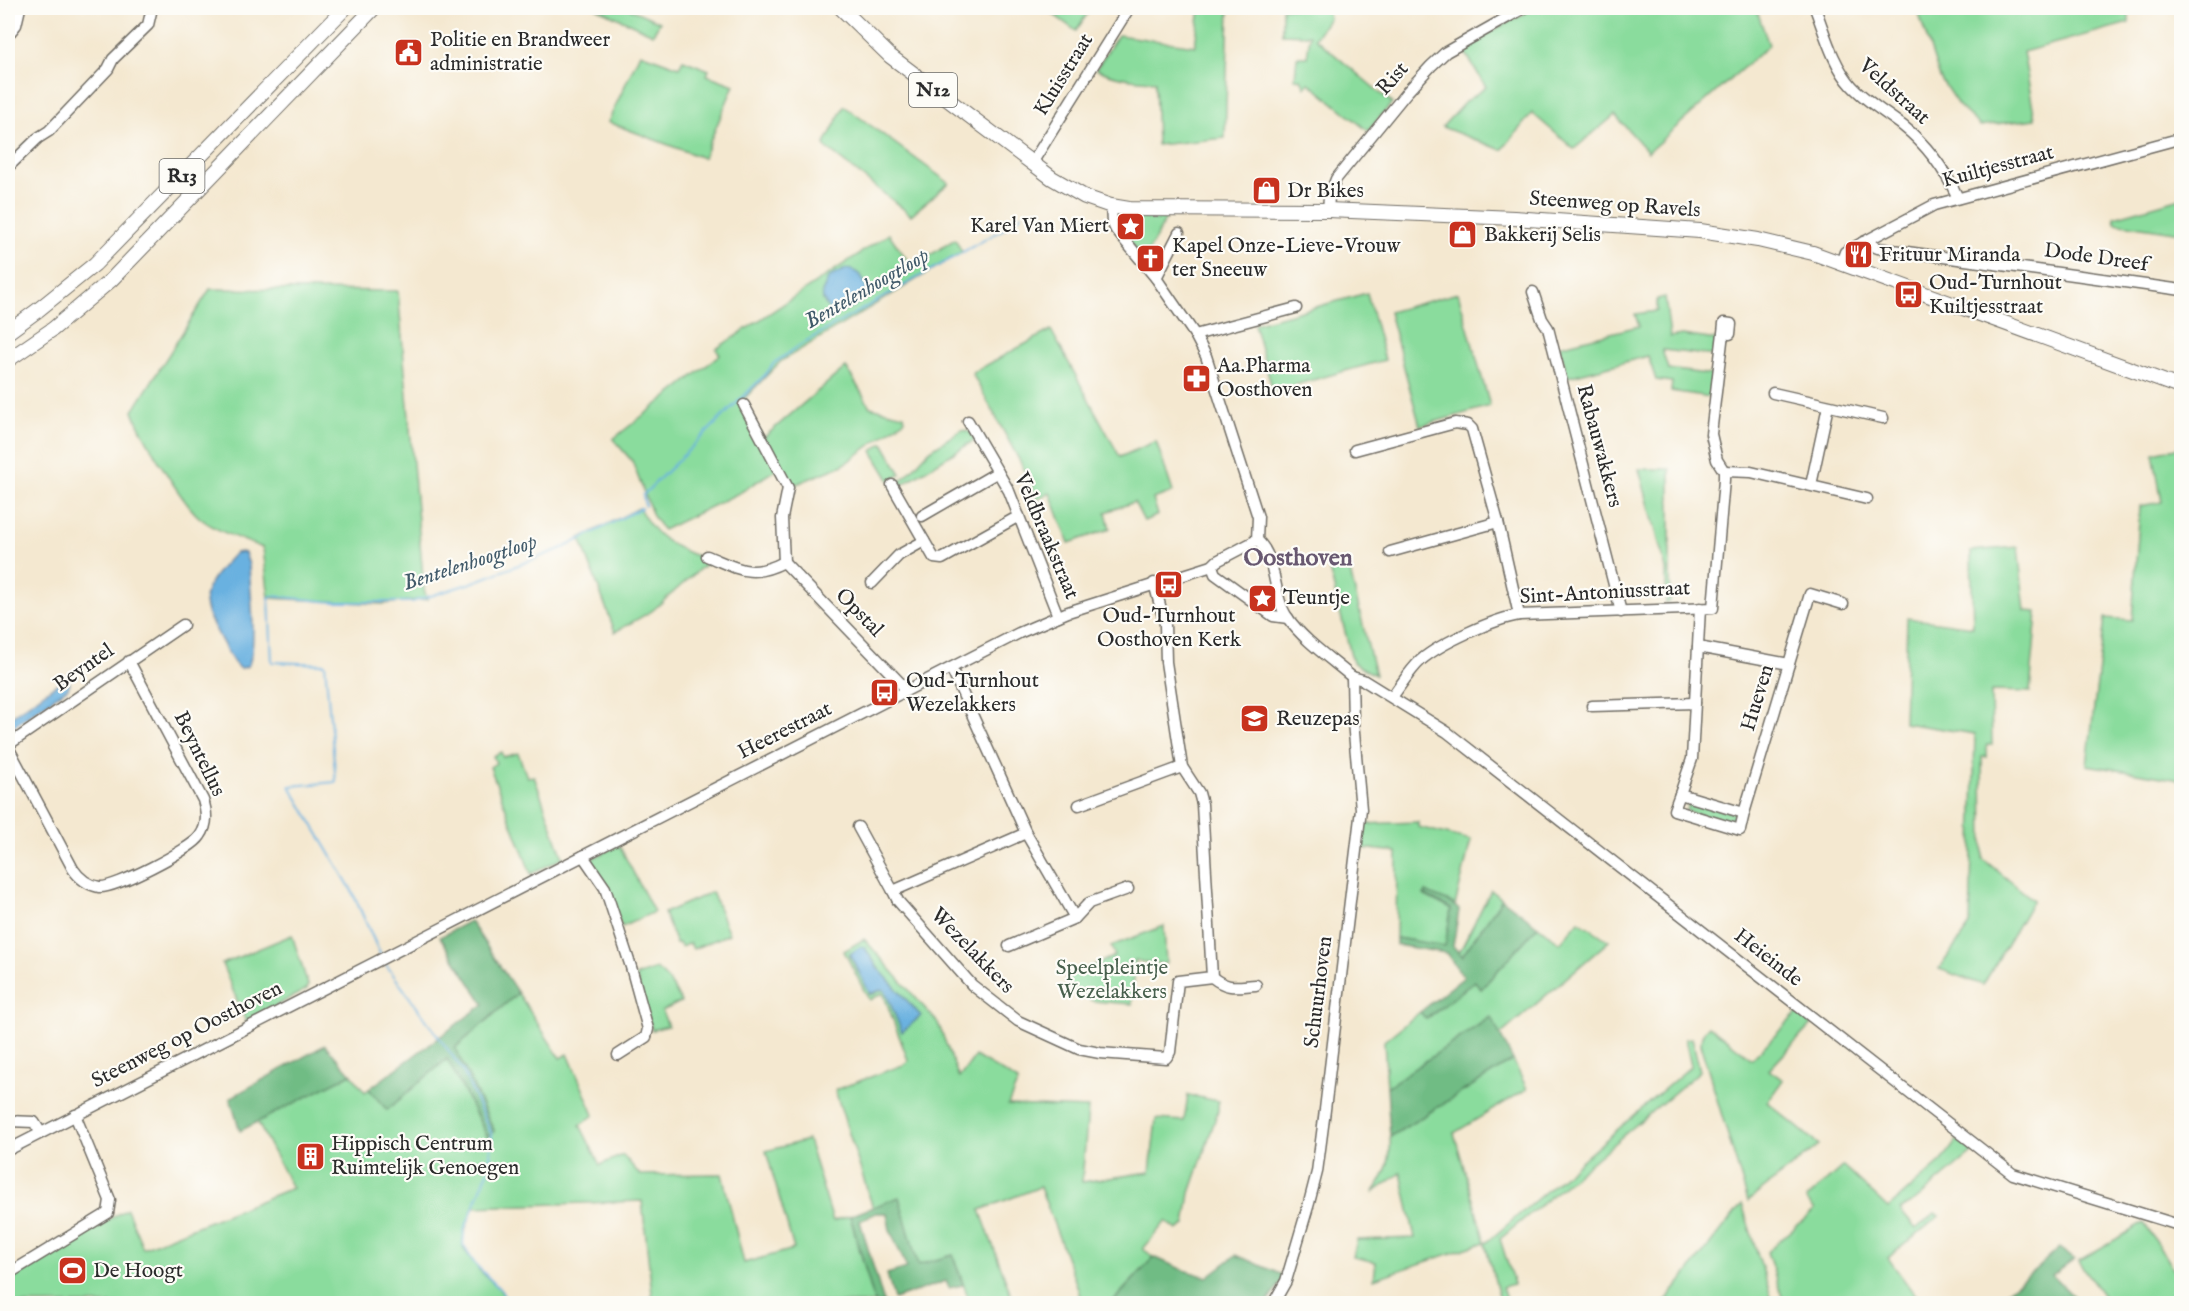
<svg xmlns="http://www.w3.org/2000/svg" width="2189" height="1311" font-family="'IM FELL English',serif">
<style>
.green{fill:#8adc9d;stroke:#5a8464;stroke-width:1.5;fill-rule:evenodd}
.forest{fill:#6fbc84;stroke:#4d7458;stroke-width:1.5}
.water{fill:#69b1e0;stroke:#4a6e86;stroke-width:1.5}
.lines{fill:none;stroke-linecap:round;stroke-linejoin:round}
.stream{stroke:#69b1e0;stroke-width:2}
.minor-casing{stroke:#716d65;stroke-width:13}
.major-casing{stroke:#716d65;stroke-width:16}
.minor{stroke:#fff;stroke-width:10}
.major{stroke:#fff;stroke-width:14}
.labels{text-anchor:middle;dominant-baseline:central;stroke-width:4.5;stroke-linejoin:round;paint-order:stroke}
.shield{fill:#fdfcf7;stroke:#6a6a68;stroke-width:1.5}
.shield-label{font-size:20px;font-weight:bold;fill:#2b2b2b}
.poi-label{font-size:21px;fill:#2b2b2b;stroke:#fdfcf7;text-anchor:start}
.street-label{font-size:21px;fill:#2b2b2b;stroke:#fdfcf7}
.park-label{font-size:21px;fill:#48604d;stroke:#fdfcf7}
.water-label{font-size:22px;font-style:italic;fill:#415a6a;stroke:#fdfcf7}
.quarter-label{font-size:24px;font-weight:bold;fill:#685870;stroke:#fdfcf7}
</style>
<rect width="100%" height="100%" fill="#fdfcf7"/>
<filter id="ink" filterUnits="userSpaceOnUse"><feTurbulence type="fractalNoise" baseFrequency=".0167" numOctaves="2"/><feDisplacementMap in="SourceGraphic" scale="12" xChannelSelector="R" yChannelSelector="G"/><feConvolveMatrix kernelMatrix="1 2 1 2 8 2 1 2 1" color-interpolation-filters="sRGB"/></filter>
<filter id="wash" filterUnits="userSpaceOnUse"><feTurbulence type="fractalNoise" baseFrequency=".008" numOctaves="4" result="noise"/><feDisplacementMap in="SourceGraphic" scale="24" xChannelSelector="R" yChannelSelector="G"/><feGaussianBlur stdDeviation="1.35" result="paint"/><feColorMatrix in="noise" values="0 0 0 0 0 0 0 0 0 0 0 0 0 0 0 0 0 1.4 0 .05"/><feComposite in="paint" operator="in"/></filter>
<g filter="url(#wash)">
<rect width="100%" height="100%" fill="#f4e8d0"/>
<!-- green -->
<g class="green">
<path d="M596 8H628L660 22 653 34Z"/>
<path d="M1058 8H1091L1076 31 1053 14Z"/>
<path d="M1200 8H1229L1225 138 1157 145 1155 81C1134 80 1115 78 1096 69L1118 35 1195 46Z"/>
<path d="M1282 8H1327L1329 18 1315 38 1392 103 1368 131 1309 83 1305 87 1301 79 1295 78 1297 57H1307L1310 35 1282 34Z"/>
<path d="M1535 8H1756L1769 45 1648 152 1615 115 1574 149 1532 113 1502 150 1442 127 1465 102 1486 87 1462 47Z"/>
<path d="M1917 8H2129V23L2023 52 2035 119 1980 126 1958 105 1940 78Z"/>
<path d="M640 53 679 67 683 60 709 70 707 75 734 85 703 158 608 122Z"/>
<path d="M844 106 949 183 911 215 824 146Z"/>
<path d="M2181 198V233L2115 223 2114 217Z"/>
<path d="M1125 217 1166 218 1150 249 1142 257 1122 231V221Z"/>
<path d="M889 234 912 267 955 239 962 252 781 361 742 401 763 438 846 367 870 407 904 415 905 420 843 465 794 485 781 466 741 492 663 530 653 516 632 461 613 439 720 355 716 349Z"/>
<path d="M210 289 398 291 424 589 427 599 383 604 269 598 263 548C242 539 217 532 200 518 182 503 140 433 133 411Z"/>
<path d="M1367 293 1385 360 1273 391 1254 324Z"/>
<path d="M1458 293 1490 406 1420 426 1389 312Z"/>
<path d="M1665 297 1670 337 1682 335 1716 340 1715 356 1662 350 1668 369 1713 375 1710 397 1671 391 1672 382 1656 380 1648 356 1568 377 1559 346 1639 326 1635 314 1657 311V299Z"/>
<path d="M1051 330 1120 457 1156 441 1173 492 1153 499 1158 515 1144 521 1134 502 1106 512 1110 529 1069 543 1050 493 1036 500 1030 480 972 373Z"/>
<path d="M961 430 969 431 975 440 898 487 896 484 908 474 929 451Z"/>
<path d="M883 443 901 474 890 481 872 451Z"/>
<path d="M2181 447H2182L2181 780 2087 765 2105 618 2132 620 2140 506 2162 502 2153 453Z"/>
<path d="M1639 469H1670V602L1666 603V569Z"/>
<path d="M639 508C658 542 674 547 709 561L652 611 615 632 580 538Z"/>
<path d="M2018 547 2025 611 2037 612 2030 692 1991 691 1992 745H1987V757H1982L1983 859 2033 900 1983 985 1939 969 1970 925 1975 734 1904 723 1907 618 1973 627 1971 551Z"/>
<path d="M1347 559 1375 675 1353 663 1328 565Z"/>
<path d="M501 752 503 757 518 753 527 777 534 776 563 858 531 874 490 767 496 763 493 756Z"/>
<path d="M1690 800 1734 813 1730 825 1686 811Z"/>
<path d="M1418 822V827L1471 840 1455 906 1425 892V896L1451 909 1445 947 1396 938 1397 852 1362 848 1364 824Z"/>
<path d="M619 845 654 912 622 927 591 859Z"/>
<path d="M1491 890 1502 899 1462 957 1459 953Z"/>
<path d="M712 892 729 934 693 949 690 943 681 947 679 943 676 944 664 913Z"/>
<path d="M1579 921 1609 941 1500 1035 1490 1017 1387 1087 1384 1041 1420 1012 1427 1019 1475 981 1481 989 1538 926 1560 943Z"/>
<path d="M1164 926 1166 964 1135 961 1132 1004 1093 1001 1065 988 1066 977 1115 956 1111 946Z"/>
<path d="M292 935 308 985 307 989 246 1022 222 964Z"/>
<path d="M864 939 938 1023 959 1078 975 1056 1018 1081 1008 1105 1088 1108 1082 1182 1150 1172 1156 1119 1184 1121 1188 1095 1218 1101V1111L1190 1193 1185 1225 1177 1230 1166 1221 1143 1249 1154 1257 1111 1303H1080L1079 1291 1040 1187 980 1210 1014 1303H970L953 1255 918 1265 899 1198 873 1208 835 1090 906 1064 908 1060 883 993 869 1000 844 951ZM865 948 878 968 885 991 883 989 873 994H870L850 956V954Z"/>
<path d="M656 969C668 977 675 990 681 1002L662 1011 668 1026 652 1030 636 976Z"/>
<path d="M518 993 560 1058 568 1054 594 1115 580 1125 600 1165 623 1155 640 1175 722 1174 744 1263 794 1249 766 1151 808 1140 833 1221 850 1216 875 1303H653L642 1201 473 1207 463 1237V1248L480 1271 499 1288 504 1296 505 1303 8 1304V1280L42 1257 127 1209 143 1248 292 1188 257 1121 351 1074 365 1092 369 1089 387 1110 447 1059 487 1136 494 1130 455 1048Z"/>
<path d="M1797 1013 1812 1024 1769 1070 1783 1080 1767 1102 1819 1145 1748 1201 1701 1047C1701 1037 1702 1032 1709 1026L1752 1059Z"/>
<path d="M1692 1038 1700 1071 1500 1239 1514 1284 1502 1287 1507 1303H1501L1485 1244 1691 1066 1685 1039Z"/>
<path d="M1513 1060 1527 1089 1454 1133 1485 1242 1374 1279 1376 1262 1353 1257 1357 1240 1415 1238 1401 1173 1373 1193C1385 1177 1392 1158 1390 1137Z"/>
<path d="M1957 1140 1973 1152 1916 1200 1900 1210 1916 1229 1935 1213 1939 1216 1888 1258 1915 1295 1904 1303H1784L1767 1252 1815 1210 1806 1199 1843 1166 1888 1208 1942 1161Z"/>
<path d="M1742 1204 1773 1303H1664Z"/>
<path d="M2144 1223 2181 1282V1303H2108L2078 1261Z"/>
</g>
<!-- forest -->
<g class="forest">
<path d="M1425 892 1452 903 1459 910 1453 946 1462 956 1502 899 1538 926 1481 989 1475 981 1426 1019 1420 1012 1464 977 1446 953 1396 945V938L1445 946 1451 909 1424 895Z"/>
<path d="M470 921 518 993 455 1048 494 1131 488 1137 447 1059 387 1110 369 1089 484 1004 440 937Z"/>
<path d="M1491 1017 1513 1060 1390 1137 1387 1087Z"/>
<path d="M325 1045 351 1074 240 1131 230 1098Z"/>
<path d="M899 1197 918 1265 953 1255 963 1285 949 1288 946 1281 894 1299 887 1274 907 1268 890 1230 887 1213H876L860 1221 884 1303H875L850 1216Z"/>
<path d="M2059 1248 2074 1259 2052 1275 2080 1303H1993L2037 1268Z"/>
<path d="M1236 1255 1285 1276 1267 1303 1111 1304 1154 1257 1183 1270 1207 1277Z"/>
</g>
<!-- water -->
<g class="water">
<path d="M846 269C861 270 867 283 867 296L853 307 837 313 829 310 823 300 822 292 829 277Z"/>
<path d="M242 552 245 553 249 565C250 589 258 647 248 666L240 669C231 662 226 648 220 638 216 629 208 618 206 608 200 587 222 567 235 553Z"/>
<path d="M67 680 70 683 68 688 8 730V719L61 681Z"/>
<path d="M860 947 865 948 878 968 921 1016 902 1032 885 991 883 989 870 994 850 954Z"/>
</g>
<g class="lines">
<!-- stream -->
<g class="stream">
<path d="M645 506 643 495 766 374 774 363 808 340 1007 227 1022 214"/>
<path d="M381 956 351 889 290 786 336 782 325 664 272 662 269 598 271 596 333 602H412L471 583 563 548 641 508"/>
<path d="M384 962 462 1069 492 1135 489 1169 464 1231 463 1245 475 1264 502 1291 506 1304"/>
</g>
</g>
</g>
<g filter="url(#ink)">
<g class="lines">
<defs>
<g id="minor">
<path d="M1815 8C1825 34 1833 65 1852 86 1867 102 1886 113 1903 126 1927 145 1945 170 1958 198"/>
<path d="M8 35 16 25 20 8"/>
<path d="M1032 163 1129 8"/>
<path d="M8 167 38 138 49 131 108 69 113 59 148 25 152 8"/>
<path d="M1111 206 1112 222 1116 230 1156 278 1195 335 1206 356 1258 517 1257 540"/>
<path d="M1328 210 1329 197 1336 179 1407 92 1431 66 1446 52 1524 8"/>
<path d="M1863 242 1878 248 2182 290"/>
<path d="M1841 263 1845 252 1934 205 2182 138"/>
<path d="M1156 278 1179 233"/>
<path d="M1533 292 1542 319 1548 328 1621 612"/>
<path d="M1195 335 1296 308"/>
<path d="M1773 393 1883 418"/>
<path d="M744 405 788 488 782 518 784 562"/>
<path d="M968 421 1009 491 1058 616"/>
<path d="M1355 450 1455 423 1468 425 1472 429 1498 522 1519 615"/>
<path d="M1724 471 1751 472 1867 499"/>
<path d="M892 485 934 558 942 559 1019 516"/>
<path d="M1811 485 1828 406"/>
<path d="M922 516 998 472"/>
<path d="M1257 540C1278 559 1272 595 1287 617 1303 640 1331 659 1352 677"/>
<path d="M1390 552 1498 522"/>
<path d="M707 556C739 569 751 579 784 562L907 690"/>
<path d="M1212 566 1215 574 1273 616 1288 618"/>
<path d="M872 583 899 555 924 541"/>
<path d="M1700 608 1692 759 1680 794 1744 813 1810 594 1843 604"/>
<path d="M1698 647 1789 664"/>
<path d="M951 668 1026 833 1075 918"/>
<path d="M1352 677 1363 680 1447 732 2013 1174 2182 1226"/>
<path d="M1392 697C1401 685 1410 670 1421 660 1441 643 1494 619 1519 615L1713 608 1724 480V471L1717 460 1711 434 1723 333 1724 323 1731 324 1730 334 1723 333"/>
<path d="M1592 706 1695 703"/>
<path d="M8 745 183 625"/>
<path d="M8 747 73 869C79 878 88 885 99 887 114 889 192 849 200 836 208 825 207 812 203 800L129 661"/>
<path d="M1680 794 1674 810 1740 830 1744 813"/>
<path d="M1079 805 1182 767"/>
<path d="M858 827 893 891"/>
<path d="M1026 833 893 891 898 901 972 985 1018 1021 1079 1049 1100 1053 1166 1058 1170 1052 1178 981 1212 977 1202 804 1199 793 1182 767 1166 662 1165 624 1154 583"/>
<path d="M583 856 605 888 631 967 648 1029 646 1037 618 1055"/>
<path d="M1009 946 1075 918 1089 903 1128 889"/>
<path d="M1212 977C1228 990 1237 986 1256 985"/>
<path d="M8 1121 34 1122 41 1133"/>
<path d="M8 1150 1019 633 1068 612 1212 566 1217 561 1257 540"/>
<path d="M8 1274 108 1213 110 1200 75 1115"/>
<path d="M1273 1304 1286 1281 1309 1203 1317 1172 1324 1118 1361 809 1353 722 1352 677"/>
</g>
<g id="major">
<path d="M841 8 890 56 1052 178 1085 197 1111 206 1129 209 1328 210 1514 218 1700 231 1758 240 1813 253 2182 388"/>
<path d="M8 332 38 310 95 264 345 8"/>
<path d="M8 360 53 329 111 280 374 8"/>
</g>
</defs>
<!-- minor casing -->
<use href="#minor" class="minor-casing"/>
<!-- major casing -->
<use href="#major" class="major-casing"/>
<!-- minor -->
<use href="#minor" class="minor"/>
<!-- major -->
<use href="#major" class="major"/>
</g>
</g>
<!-- icons -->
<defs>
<symbol id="civic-square" viewBox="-11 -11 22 22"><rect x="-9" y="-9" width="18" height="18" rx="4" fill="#c8321e" stroke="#fdfcf7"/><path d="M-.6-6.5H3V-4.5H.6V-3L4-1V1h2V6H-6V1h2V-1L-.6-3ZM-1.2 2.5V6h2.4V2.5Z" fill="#fff"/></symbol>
<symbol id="shop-square" viewBox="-11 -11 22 22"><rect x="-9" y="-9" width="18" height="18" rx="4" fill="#c8321e" stroke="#fdfcf7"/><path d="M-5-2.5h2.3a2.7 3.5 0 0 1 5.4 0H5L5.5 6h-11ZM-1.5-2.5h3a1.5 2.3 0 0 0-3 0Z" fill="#fff"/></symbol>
<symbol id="sight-square" viewBox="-11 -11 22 22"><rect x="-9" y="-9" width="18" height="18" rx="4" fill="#c8321e" stroke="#fdfcf7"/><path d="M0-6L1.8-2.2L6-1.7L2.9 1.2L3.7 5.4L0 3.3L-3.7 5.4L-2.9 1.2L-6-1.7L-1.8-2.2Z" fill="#fff"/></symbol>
<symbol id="restaurant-square" viewBox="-11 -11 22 22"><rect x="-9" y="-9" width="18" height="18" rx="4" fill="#c8321e" stroke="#fdfcf7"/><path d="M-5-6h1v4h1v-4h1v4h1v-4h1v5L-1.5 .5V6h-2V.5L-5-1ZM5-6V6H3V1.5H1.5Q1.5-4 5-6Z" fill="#fff"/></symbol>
<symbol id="church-square" viewBox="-11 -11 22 22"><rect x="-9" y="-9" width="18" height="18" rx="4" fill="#c8321e" stroke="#fdfcf7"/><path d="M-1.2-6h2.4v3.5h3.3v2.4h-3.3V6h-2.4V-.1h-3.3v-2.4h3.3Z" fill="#fff"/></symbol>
<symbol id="bus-square" viewBox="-11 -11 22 22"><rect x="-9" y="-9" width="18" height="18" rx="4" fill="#c8321e" stroke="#fdfcf7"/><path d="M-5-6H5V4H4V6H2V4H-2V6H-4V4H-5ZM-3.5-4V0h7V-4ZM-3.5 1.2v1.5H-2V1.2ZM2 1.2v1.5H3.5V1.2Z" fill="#fff"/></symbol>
<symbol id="pharmacy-square" viewBox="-11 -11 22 22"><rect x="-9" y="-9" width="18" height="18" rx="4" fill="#c8321e" stroke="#fdfcf7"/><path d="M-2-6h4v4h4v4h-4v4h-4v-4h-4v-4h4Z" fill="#fff"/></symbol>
<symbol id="school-square" viewBox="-11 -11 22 22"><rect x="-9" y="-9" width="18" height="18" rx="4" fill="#c8321e" stroke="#fdfcf7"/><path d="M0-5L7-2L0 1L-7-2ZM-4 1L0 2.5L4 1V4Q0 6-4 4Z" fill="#fff"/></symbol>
<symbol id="building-square" viewBox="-11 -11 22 22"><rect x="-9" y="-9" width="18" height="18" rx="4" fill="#c8321e" stroke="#fdfcf7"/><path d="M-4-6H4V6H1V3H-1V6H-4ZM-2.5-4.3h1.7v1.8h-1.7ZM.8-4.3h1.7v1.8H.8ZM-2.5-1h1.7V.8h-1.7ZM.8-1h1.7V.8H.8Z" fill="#fff"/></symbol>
<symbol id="stadium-square" viewBox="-11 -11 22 22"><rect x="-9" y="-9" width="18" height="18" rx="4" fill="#c8321e" stroke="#fdfcf7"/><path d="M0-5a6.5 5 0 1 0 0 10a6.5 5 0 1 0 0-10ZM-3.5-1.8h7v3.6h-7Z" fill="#fff"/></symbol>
</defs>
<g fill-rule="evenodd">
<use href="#civic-square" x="392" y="36" width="33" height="33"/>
<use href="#shop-square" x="1250" y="174" width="33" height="33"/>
<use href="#sight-square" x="1114" y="210" width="33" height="33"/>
<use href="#shop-square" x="1446" y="218" width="33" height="33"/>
<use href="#restaurant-square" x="1842" y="238" width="33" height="33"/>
<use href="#church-square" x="1134" y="242" width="33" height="33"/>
<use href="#bus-square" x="1892" y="278" width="33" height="33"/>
<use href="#pharmacy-square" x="1180" y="362" width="33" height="33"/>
<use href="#bus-square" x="1152" y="568" width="33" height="33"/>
<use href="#sight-square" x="1246" y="582" width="33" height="33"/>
<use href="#bus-square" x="868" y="676" width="33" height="33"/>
<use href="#school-square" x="1238" y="702" width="33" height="33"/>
<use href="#building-square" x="294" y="1140" width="33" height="33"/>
<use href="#stadium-square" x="56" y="1254" width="33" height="33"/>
</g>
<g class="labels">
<!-- shield labels -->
<g class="shield">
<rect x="909" y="73" width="48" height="34" rx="4.5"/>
<rect x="159.5" y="159" width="45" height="34" rx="4.5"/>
</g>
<g class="shield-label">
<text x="933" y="90">N12</text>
<text x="182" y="176">R13</text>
</g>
<!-- poi labels -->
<g class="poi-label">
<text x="430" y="40">Politie en Brandweer<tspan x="430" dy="24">administratie</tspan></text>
<text x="1287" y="191">Dr Bikes</text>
<text x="1109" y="226" text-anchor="end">Karel Van Miert</text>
<text x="1484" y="235">Bakkerij Selis</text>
<text x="1172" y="246">Kapel Onze-Lieve-Vrouw<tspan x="1172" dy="24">ter Sneeuw</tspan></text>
<text x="1879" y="255">Frituur Miranda</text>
<text x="1929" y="283">Oud-Turnhout<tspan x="1929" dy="24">Kuiltjesstraat</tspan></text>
<text x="1217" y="366">Aa.Pharma<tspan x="1217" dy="24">Oosthoven</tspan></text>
<text x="1283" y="598">Teuntje</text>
<text x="1169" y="616" text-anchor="middle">Oud-Turnhout<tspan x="1169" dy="24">Oosthoven Kerk</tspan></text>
<text x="906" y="681">Oud-Turnhout<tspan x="906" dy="24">Wezelakkers</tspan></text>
<text x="1276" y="719">Reuzepas</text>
<text x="331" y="1144">Hippisch Centrum<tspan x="331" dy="24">Ruimtelijk Genoegen</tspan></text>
<text x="93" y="1271">De Hoogt</text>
</g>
<!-- street labels -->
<g class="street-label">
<text transform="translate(1064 75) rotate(-58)">Kluisstraat</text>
<text transform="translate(1393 79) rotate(-49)">Rist</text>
<text transform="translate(1894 92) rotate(42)">Veldstraat</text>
<text transform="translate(1998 167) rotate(-15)">Kuiltjesstraat</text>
<text transform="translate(1615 205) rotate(4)">Steenweg op Ravels</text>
<text transform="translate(2096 258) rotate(8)">Dode Dreef</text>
<text transform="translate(1599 446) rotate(75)">Rabauwakkers</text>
<text transform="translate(1046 536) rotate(67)">Veldbraakstraat</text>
<text transform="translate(1605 593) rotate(-3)">Sint-Antoniusstraat</text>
<text transform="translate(859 613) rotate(46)">Opstal</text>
<text transform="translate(84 668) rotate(-35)">Beyntel</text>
<text transform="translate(1758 698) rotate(-73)">Hueven</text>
<text transform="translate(785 731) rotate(-27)">Heerestraat</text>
<text transform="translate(199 754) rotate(64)">Beyntellus</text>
<text transform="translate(972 951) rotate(46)">Wezelakkers</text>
<text transform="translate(1768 958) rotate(38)">Heieinde</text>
<text transform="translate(1319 992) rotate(-83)">Schuurhoven</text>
<text transform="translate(187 1035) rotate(-27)">Steenweg op Oosthoven</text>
</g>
<!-- park labels -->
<g class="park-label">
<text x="1112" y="968">Speelpleintje<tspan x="1112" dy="24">Wezelakkers</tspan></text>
</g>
<!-- water labels -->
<g class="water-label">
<text transform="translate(867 289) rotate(-30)">Bentelenhoogtloop</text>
<text transform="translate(470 563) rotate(-18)">Bentelenhoogtloop</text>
</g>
<!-- quarter labels -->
<g class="quarter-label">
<text x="1298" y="558">Oosthoven</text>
</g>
</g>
<!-- margin -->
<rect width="2189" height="1311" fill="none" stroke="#fdfcf7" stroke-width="30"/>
</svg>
